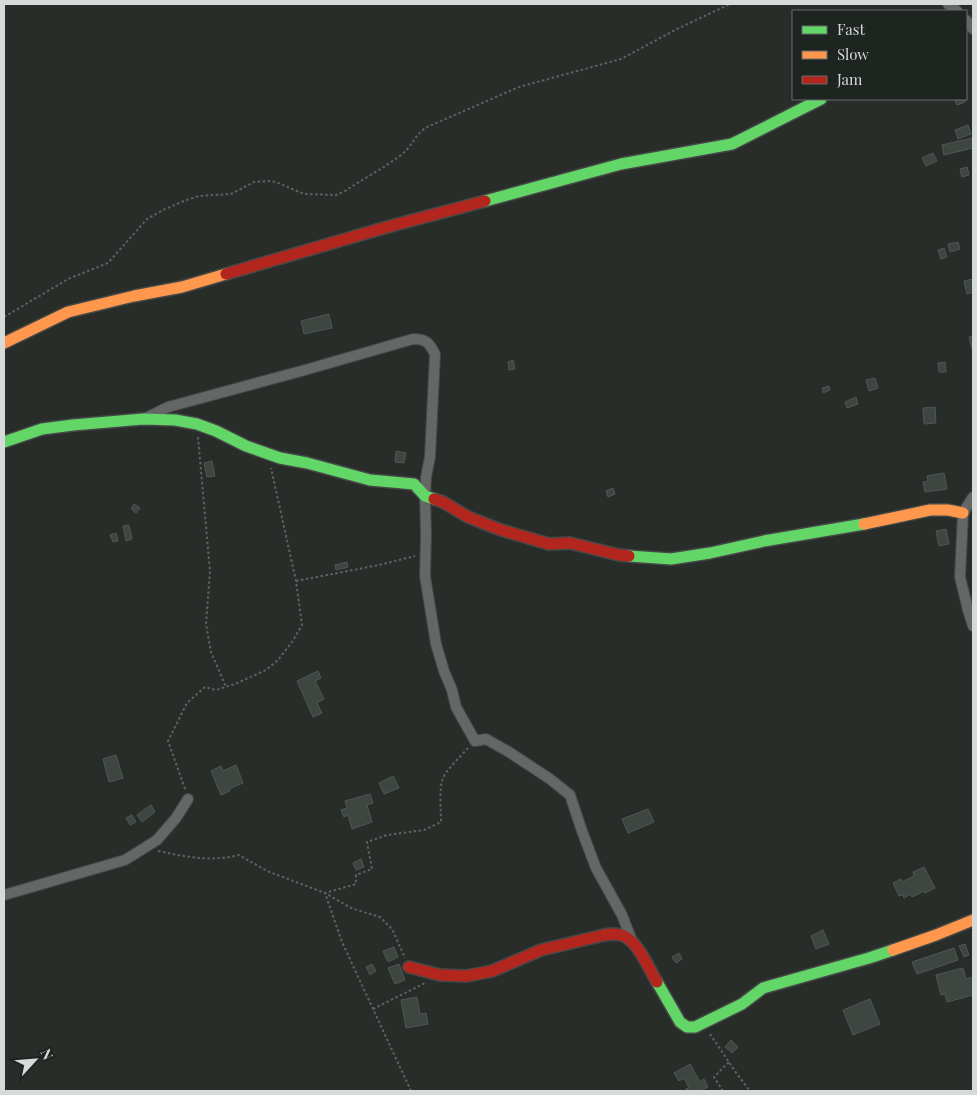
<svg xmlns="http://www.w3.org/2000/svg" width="977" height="1095" font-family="'Playfair Display',serif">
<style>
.building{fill:#3d4641;stroke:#525654}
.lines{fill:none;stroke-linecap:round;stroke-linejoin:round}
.street-casing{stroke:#454846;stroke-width:12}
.fast-casing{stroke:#454846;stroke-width:14}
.slow-casing{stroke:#454846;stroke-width:14}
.jam-casing{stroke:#454846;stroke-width:14}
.path{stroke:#5f6260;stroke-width:2;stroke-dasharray:2.5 2.5;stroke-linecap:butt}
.street{stroke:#646765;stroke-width:10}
.fast{stroke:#63d668;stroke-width:11}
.slow{stroke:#ff974d;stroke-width:11}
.jam{stroke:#b3261e;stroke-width:11}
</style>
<rect width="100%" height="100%" fill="#282d2a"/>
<!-- building -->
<g class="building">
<path d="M958 99H964L965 102 957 105 955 100Z"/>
<path d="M968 125 971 134 958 139 955 130Z"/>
<path d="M972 138 973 148 944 155 942 145Z"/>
<path d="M933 153 937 161 926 166 922 158Z"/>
<path d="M967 167 969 175 962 177 960 169Z"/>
<path d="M958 242 960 249 950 252 948 244Z"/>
<path d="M944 248 947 257 941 259 938 250Z"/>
<path d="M973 279V292L967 294 964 281Z"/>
<path d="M329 314 332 328 304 334 301 321Z"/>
<path d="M973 336V348L972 349 969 337Z"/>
<path d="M513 360 515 369 509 370 508 362Z"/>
<path d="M945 362 946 372H939L938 363Z"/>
<path d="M875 378 878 388 869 391 866 380Z"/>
<path d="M829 386 830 390 823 393 822 388Z"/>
<path d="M856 397 858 404 847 408 845 402Z"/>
<path d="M935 407 936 423 924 424 923 408Z"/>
<path d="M396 451 406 453 404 463 395 462Z"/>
<path d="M212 461 215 476 207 477 204 463Z"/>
<path d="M944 473 947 489 925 492 923 482 928 481 927 476Z"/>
<path d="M613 488 615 494 608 497 606 491Z"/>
<path d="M134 504 140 508 136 513 131 509Z"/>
<path d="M129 525 132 539 126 541 123 526Z"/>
<path d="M946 529 949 544 939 546 936 531Z"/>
<path d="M116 533 118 541 113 542 110 535Z"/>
<path d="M347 562 348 567 336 570 335 565Z"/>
<path d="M318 671 321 678 315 681 324 699 317 703 322 713 313 717 297 681Z"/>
<path d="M116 755 123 778 109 782 103 759Z"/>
<path d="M236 765 243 783 229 789 230 791 221 795 211 771 221 766 223 771Z"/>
<path d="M393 776 399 788 384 794 379 783Z"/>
<path d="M370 794 373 803 367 805 372 822 352 829 348 815 344 817 341 810 347 808 345 801Z"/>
<path d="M151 805 155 812 142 822 137 815Z"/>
<path d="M648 809 654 822 628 833 622 819Z"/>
<path d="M132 815 136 822 130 825 126 818Z"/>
<path d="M361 859 364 867 356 870 353 863Z"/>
<path d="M924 867 935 888 925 893 924 891 912 897 911 894 904 898 903 895 899 896 893 883 901 879 902 882 914 876 913 872Z"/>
<path d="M823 930 829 944 816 949 811 936Z"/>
<path d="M965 944 969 955 964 957 959 946Z"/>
<path d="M394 947 398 957 388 962 383 951Z"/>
<path d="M954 948 958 960 917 974 912 962Z"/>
<path d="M679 953 682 959 676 963 672 957Z"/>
<path d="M372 964 376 971 370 975 366 967Z"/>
<path d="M399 964 405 980 395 984 388 968Z"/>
<path d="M963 968 966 979 973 977V989H972L973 995 947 1002 945 994 941 995 936 975Z"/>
<path d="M417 997 420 1014 426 1013 428 1024 406 1028 401 1000Z"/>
<path d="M870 999 880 1024 853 1035 843 1010Z"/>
<path d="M731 1040 738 1047 732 1053 725 1047Z"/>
<path d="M690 1064 700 1082 704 1079 708 1087 700 1091H687L686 1089 689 1088 684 1078 679 1081 674 1073Z"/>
</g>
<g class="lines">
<defs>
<g id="street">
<path d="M948 4 957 11"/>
<path d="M966 20 973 29"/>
<path d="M144 419 168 407 305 370 413 339C427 339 429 343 435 354L430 457 426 477 425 496 426 535 425 576 436 644 444 671 452 690 456 707 475 741 486 739 509 752 550 779 570 795 582 831 596 868 622 915 632 941"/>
<path d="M973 497 963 513 960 577 968 610 973 626"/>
<path d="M4 895 125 860 157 840 176 818 188 799"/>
</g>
<g id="fast">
<path d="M485 201 621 164 732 144 821 99"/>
<path d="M4 442 42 429 73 425 143 419 175 420 197 424 216 431 246 446 280 458 307 463 370 480 414 484 425 496 434 499"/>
<path d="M629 556 671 559 710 553 764 541 864 524"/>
<path d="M657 982 680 1022 687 1027H695L742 1004 763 988 869 958 893 950"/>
</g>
<g id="slow">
<path d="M4 343 68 312 134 296 182 287 226 274"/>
<path d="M864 524 930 510H948L963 513"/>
<path d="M893 950 936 935 973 920"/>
</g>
<g id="jam">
<path d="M226 274 387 227 485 201"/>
<path d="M434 499 443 502 468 517 501 530 549 544 570 543 619 555 629 556"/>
<path d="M409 967 440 975 466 976 492 971 541 950 604 935C611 934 618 933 624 936 638 942 649 969 657 982"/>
</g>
</defs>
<!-- street casing -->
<use href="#street" class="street-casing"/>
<!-- fast casing -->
<use href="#fast" class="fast-casing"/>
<!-- slow casing -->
<use href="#slow" class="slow-casing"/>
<!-- jam casing -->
<use href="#jam" class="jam-casing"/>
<!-- path -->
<g class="path">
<path d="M4 317 68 279 108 263 147 219 165 209 184 201 199 196 231 194 254 182 269 181 276 182 304 194 336 195 345 191C363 179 384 168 401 155 413 146 414 135 427 127L519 87 621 59 677 29 730 4"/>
<path d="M198 437 210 571 206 624 211 652 226 687"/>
<path d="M296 581 379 565 415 556"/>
<path d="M185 789 168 741 187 703 205 687 216 690 235 684 266 670 278 660 292 642 302 625 296 581 271 468"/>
<path d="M158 851C186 857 211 862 239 855L267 871 325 893 351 908 380 917 392 929 405 958"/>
<path d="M373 1009 425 983"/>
<path d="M710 1034 737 1074 750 1091"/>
<path d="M411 1091 342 942 325 893 356 884V875L372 869 367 842 387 835 424 830 441 822C441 813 439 786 443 778 447 769 461 756 468 748"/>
<path d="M723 1091 714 1077 729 1062"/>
</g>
<!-- street -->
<use href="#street" class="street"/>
<!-- fast -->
<use href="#fast" class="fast"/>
<!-- slow -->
<use href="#slow" class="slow"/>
<!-- jam -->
<use href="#jam" class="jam"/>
</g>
<!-- border -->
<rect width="977" height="1095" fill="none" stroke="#d6dad8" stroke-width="10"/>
<!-- legend -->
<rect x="792" y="10" width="175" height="90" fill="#1e2420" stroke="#686d6a"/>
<rect x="802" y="26" width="25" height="8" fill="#63d668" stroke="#686d6a"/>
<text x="837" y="35" font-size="15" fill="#d6dad8">Fast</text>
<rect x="802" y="51" width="25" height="8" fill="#ff974d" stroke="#686d6a"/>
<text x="837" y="60" font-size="15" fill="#d6dad8">Slow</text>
<rect x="802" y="76" width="25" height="8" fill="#b3261e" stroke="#686d6a"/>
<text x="837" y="85" font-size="15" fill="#d6dad8">Jam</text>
<!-- north arrow -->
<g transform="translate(35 1060) rotate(64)" stroke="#1e2420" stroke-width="4" paint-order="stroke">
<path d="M0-4L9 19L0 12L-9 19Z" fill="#d6dad8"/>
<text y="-8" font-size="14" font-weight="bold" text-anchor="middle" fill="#d6dad8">N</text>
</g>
</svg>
